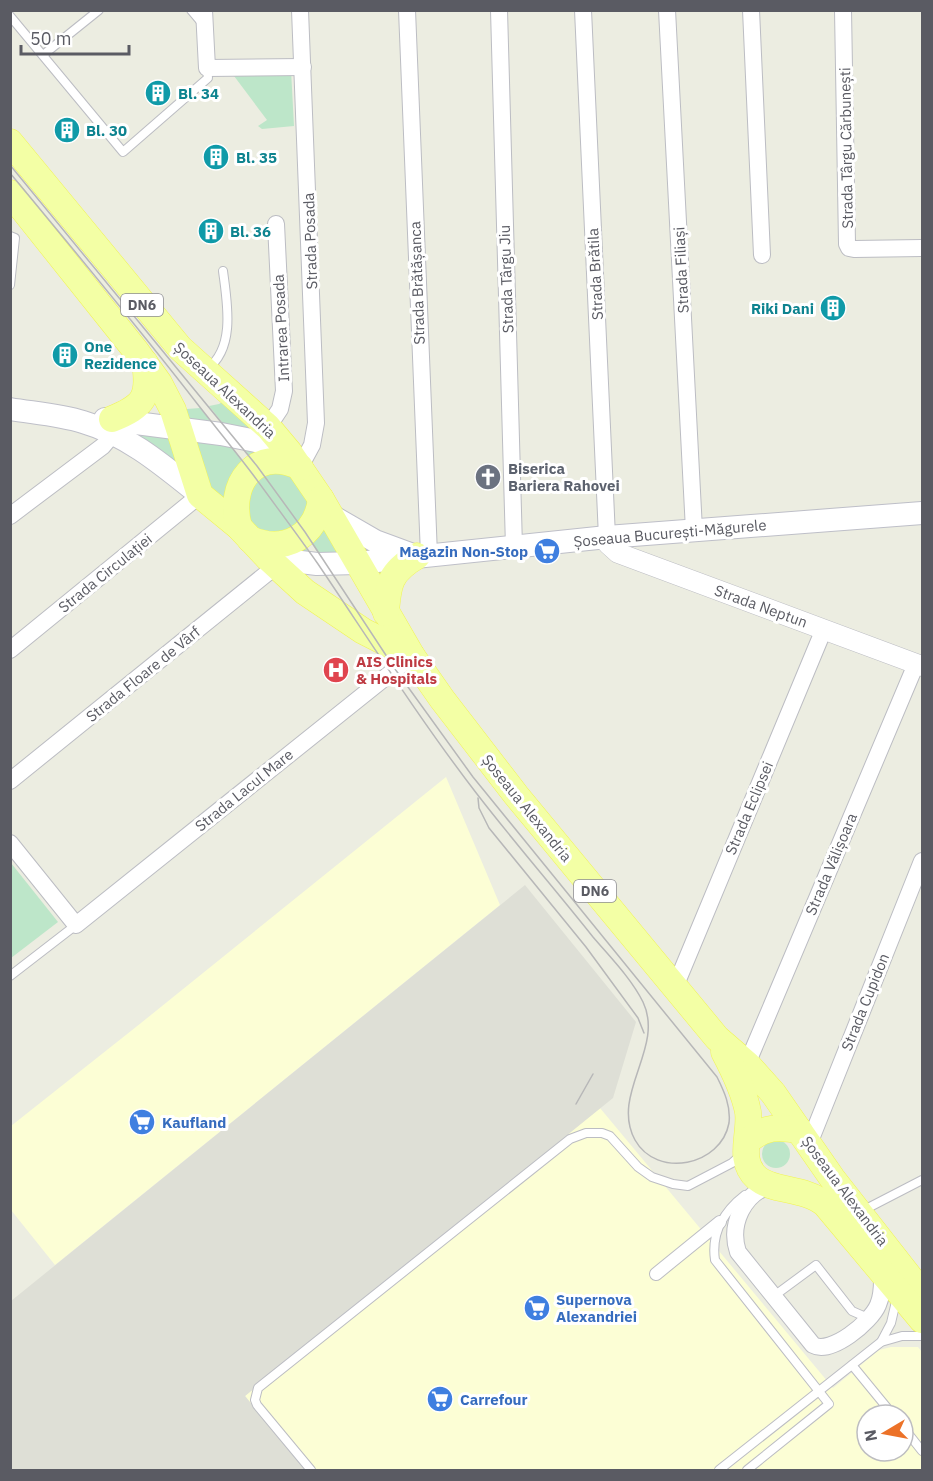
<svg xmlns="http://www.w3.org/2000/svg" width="933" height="1481" font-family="'IBM Plex Sans',sans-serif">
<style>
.commercial{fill:#fcfed5;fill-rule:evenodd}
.industrial{fill:#dedfd6}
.green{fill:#bde6c9}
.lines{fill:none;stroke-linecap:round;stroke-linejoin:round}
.service-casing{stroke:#bcbdc3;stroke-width:10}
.pedestrian-casing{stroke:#bcbdc3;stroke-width:14}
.minor-casing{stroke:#bcbdc3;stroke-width:18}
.tertiary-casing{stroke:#bcbdc3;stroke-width:21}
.secondary-casing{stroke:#bebfc8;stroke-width:24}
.primary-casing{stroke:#f1f454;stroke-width:27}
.service{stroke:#fff;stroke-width:8}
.pedestrian{stroke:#fff;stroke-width:12}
.minor{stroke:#fff;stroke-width:16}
.tertiary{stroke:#fff;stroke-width:20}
.secondary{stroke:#fff;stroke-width:22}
.primary{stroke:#f3ffa5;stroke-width:26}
.tram{stroke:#b7b7b8;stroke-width:1.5}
.labels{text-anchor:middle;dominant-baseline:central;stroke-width:6;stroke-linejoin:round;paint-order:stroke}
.shield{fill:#fff;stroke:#8c8c92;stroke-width:1.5}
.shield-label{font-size:14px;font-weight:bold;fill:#5a5b63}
.culture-label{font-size:15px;font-weight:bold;fill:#0d838f;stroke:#fff;text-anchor:start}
.street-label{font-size:15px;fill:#5a5b63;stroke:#fff}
.worship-label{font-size:15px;font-weight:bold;fill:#5b616d;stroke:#fff;text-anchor:start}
.shop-label{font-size:15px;font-weight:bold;fill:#366cbe;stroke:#fff;text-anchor:start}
.health-label{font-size:15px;font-weight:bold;fill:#be3a42;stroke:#fff;text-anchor:start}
</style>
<rect width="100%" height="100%" fill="#ecede1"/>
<!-- commercial -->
<g class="commercial">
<path d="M446 777 500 905 55 1265 11 1210V1126L141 1023Z"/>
<path d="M600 1108 833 1388 879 1350 891 1347H918L922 1352V1470H305L245 1396ZM867 1415H903V1451H867Z"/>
</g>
<!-- industrial -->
<path class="industrial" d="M525 885 636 1022 613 1098 245 1396 305 1470H11V1301Z"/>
<!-- green -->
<g class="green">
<path d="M291 70 294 126 262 129 258 126 267 120 231 72Z"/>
<path d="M233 395 358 563 325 564 305 533 299 538 317 564 285 561 105 419 178 427 173 410 200 408 251 471 257 466 209 406 219 404Z"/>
<path d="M11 863 58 922 11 958Z"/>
<circle cx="776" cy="1154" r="14"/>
</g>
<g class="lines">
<defs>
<g id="service">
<path d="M191 10 202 23"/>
<path d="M10 16 123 152 208 78 207 68"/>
<path d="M43 55 99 10"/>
<path d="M10 236 15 238 10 285"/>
<path d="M207 369C236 348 227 302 223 271"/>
<path d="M10 976 76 925"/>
<path d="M745 1195C724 1211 711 1233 715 1260L829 1404 747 1470"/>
<path d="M862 1211 922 1180"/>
<path d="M774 1296 816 1265 852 1311 868 1318"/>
<path d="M881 1342 891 1323 897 1297"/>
<path d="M852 1365 893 1415"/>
<path d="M903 1427 922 1451"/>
<path d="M311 1470 257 1405 255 1400 258 1388 570 1139 586 1133H602L610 1136 638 1167 652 1177 673 1184 688 1186 732 1163 742 1154"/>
<path d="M719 1470 881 1342 902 1336H922"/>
</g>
<path id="pedestrian" d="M656 1274 720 1222"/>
<g id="minor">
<path d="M204 10 207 68 303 67"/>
<path d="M407 10 429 555"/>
<path d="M499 10 514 547"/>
<path d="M583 10 607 537"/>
<path d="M667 10 694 530"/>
<path d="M751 10 762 255"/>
<path d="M843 10 847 244 849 248 854 249 922 248"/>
<path d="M268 427 280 409 284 391 276 224"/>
<path d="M300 467 312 445 316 423 300 10"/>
<path d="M10 516 103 446 108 440V432"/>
<path d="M10 650 200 495"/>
<path d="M10 781 276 566"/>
<path d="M10 843 76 925 412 656"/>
<path d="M675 987 824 629"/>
<path d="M747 1064 916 664"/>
<path d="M809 1144 922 861"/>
<path d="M772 1185C743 1193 729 1225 738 1252L813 1345C831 1355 871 1322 878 1305 883 1294 882 1283 882 1271"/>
</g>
<path id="tertiary" d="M607 537 608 544 618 553 922 666"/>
<g id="secondary">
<path d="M10 409C34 413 60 415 83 422 128 435 165 467 200 495"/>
<path d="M105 419 221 434 256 441 289 452"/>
<path d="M330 515 375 541 413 555"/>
<path d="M268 558 317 564 358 563 607 537 922 513"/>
</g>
<g id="primary">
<path d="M10 142 180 348 268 427 289 452 321 499 412 656 442 699 516 795 717 1038 747 1064 773 1093 832 1178 922 1293"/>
<path d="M10 193 136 351 159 383 173 410 200 495 239 527 268 558 305 592 363 631 412 656"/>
<path d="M112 419C144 406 150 397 145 363"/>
<path d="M239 527C227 484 255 446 300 467"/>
<path d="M250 539C284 554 316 537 321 499"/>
<path d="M386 613C388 583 390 572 417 556"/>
<path d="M724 1052C734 1071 744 1091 748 1112 751 1135 737 1160 757 1178 773 1192 804 1187 825 1204L922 1320"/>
<path d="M748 1141C764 1126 779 1127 799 1130"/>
</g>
</defs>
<!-- service casing -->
<use href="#service" class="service-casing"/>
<!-- pedestrian casing -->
<use href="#pedestrian" class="pedestrian-casing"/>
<!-- minor casing -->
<use href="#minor" class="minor-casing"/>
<!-- tertiary casing -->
<use href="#tertiary" class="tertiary-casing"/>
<!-- secondary casing -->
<use href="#secondary" class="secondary-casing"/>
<!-- primary casing -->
<use href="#primary" class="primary-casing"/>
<!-- service -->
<use href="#service" class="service"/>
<!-- pedestrian -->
<use href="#pedestrian" class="pedestrian"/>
<!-- minor -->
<use href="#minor" class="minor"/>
<!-- tertiary -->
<use href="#tertiary" class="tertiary"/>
<!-- secondary -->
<use href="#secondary" class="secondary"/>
<!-- primary -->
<use href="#primary" class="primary"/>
<!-- tram -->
<g class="tram">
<path d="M10 165 257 466 305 532 395 669 473 777 717 1077C724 1091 731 1106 729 1123 721 1166 657 1179 635 1140 610 1094 665 1048 643 1002 631 978 610 957 593 937 555 889 514 842 477 794 420 720 370 641 318 564 297 534 275 505 254 476 236 452 217 429 199 406 138 327 74 250 10 173"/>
<path d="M478 798 479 808 489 828 586 947 638 1018 644 1033"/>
<path d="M576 1104 593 1074"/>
</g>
</g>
<!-- icons -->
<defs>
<symbol id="building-disc" viewBox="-11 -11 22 22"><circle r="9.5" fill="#0f9aa8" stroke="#fff"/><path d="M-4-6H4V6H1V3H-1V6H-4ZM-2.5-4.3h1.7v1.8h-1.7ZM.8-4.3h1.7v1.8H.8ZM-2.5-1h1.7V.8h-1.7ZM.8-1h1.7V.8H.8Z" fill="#fff"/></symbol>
<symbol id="church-disc" viewBox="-11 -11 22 22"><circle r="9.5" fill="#6b7280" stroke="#fff"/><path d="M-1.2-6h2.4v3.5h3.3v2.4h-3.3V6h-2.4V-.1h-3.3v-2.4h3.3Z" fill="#fff"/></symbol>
<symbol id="supermarket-disc" viewBox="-11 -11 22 22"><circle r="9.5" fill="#3f7fe0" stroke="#fff"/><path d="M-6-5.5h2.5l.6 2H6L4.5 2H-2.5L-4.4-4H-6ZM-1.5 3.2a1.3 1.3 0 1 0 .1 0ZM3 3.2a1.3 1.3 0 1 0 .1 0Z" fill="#fff"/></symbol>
<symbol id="hospital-disc" viewBox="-11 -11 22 22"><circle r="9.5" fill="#e0444e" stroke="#fff"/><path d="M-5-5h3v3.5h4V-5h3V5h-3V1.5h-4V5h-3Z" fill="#fff"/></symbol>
</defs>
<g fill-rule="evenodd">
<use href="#building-disc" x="143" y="78" width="30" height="30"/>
<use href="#building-disc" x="52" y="115" width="30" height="30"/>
<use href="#building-disc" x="201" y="142" width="30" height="30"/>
<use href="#building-disc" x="196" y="216" width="30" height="30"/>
<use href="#building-disc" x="818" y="293" width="30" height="30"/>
<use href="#building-disc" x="50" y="340" width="30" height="30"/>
<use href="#church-disc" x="473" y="462" width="30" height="30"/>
<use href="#supermarket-disc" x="532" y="536" width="30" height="30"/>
<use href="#hospital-disc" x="321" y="655" width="30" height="30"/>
<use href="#supermarket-disc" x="127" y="1107" width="30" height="30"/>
<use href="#supermarket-disc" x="522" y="1293" width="30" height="30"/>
<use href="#supermarket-disc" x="425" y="1384" width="30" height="30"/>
</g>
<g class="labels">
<!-- shield labels -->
<g class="shield">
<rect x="121" y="294" width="42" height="22" rx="4.5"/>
<rect x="574" y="880" width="42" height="22" rx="4.5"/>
</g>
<g class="shield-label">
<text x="142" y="305">DN6</text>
<text x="595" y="891">DN6</text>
</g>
<!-- culture labels -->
<g class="culture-label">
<text x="178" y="93">Bl. 34</text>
<text x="86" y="130">Bl. 30</text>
<text x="236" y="157">Bl. 35</text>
<text x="230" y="231">Bl. 36</text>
<text x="814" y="308" text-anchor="end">Riki Dani</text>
<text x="84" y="346">One<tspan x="84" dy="17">Rezidence</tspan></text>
</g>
<!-- street labels -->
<g class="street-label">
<text transform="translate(846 148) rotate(-91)">Strada Târgu Cărbunești</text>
<text transform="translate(310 241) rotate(-92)">Strada Posada</text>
<text transform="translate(681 270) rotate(-93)">Strada Filiași</text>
<text transform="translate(595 274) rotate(-93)">Strada Brătila</text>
<text transform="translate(506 279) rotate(-92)">Strada Târgu Jiu</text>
<text transform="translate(417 283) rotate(-92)">Strada Brătășanca</text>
<text transform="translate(281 328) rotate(-93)">Intrarea Posada</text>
<text transform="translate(225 390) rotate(43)">Șoseaua Alexandria</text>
<text transform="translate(670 533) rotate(-5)">Șoseaua București-Măgurele</text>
<text transform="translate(105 573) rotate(-39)">Strada Circulației</text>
<text transform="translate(761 606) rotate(20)">Strada Neptun</text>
<text transform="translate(143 674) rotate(-39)">Strada Floare de Vârf</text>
<text transform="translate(244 790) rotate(-39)">Strada Lacul Mare</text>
<text transform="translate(527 808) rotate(51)">Șoseaua Alexandria</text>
<text transform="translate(749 808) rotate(-67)">Strada Eclipsei</text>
<text transform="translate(831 864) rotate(-67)">Strada Vălișoara</text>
<text transform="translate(865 1002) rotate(-68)">Strada Cupidon</text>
<text transform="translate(845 1191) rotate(53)">Șoseaua Alexandria</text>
</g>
<!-- worship labels -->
<g class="worship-label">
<text x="508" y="468">Biserica<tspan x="508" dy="17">Bariera Rahovei</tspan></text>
</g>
<!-- shop labels -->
<g class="shop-label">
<text x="528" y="551" text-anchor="end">Magazin Non-Stop</text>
<text x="162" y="1122">Kaufland</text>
<text x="556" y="1299">Supernova<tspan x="556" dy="17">Alexandriei</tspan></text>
<text x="460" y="1399">Carrefour</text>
</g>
<!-- health labels -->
<g class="health-label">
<text x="356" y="661">AIS Clinics<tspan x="356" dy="17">&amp; Hospitals</tspan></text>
</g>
</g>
<!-- border -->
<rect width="933" height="1481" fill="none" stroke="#5a5b63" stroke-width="24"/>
<!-- north arrow -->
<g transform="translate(885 1433) rotate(260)"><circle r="28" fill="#ffffff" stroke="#bdbdc1" stroke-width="1.5"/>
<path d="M0-4.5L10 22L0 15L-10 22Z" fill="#ec7228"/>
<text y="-9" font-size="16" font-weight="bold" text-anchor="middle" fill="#5a5b63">N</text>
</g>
<!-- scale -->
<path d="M21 45v9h108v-9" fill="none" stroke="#5a5b63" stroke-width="3"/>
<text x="30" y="45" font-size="18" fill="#5a5b63" stroke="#ffffff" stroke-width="4.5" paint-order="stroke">50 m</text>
</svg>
